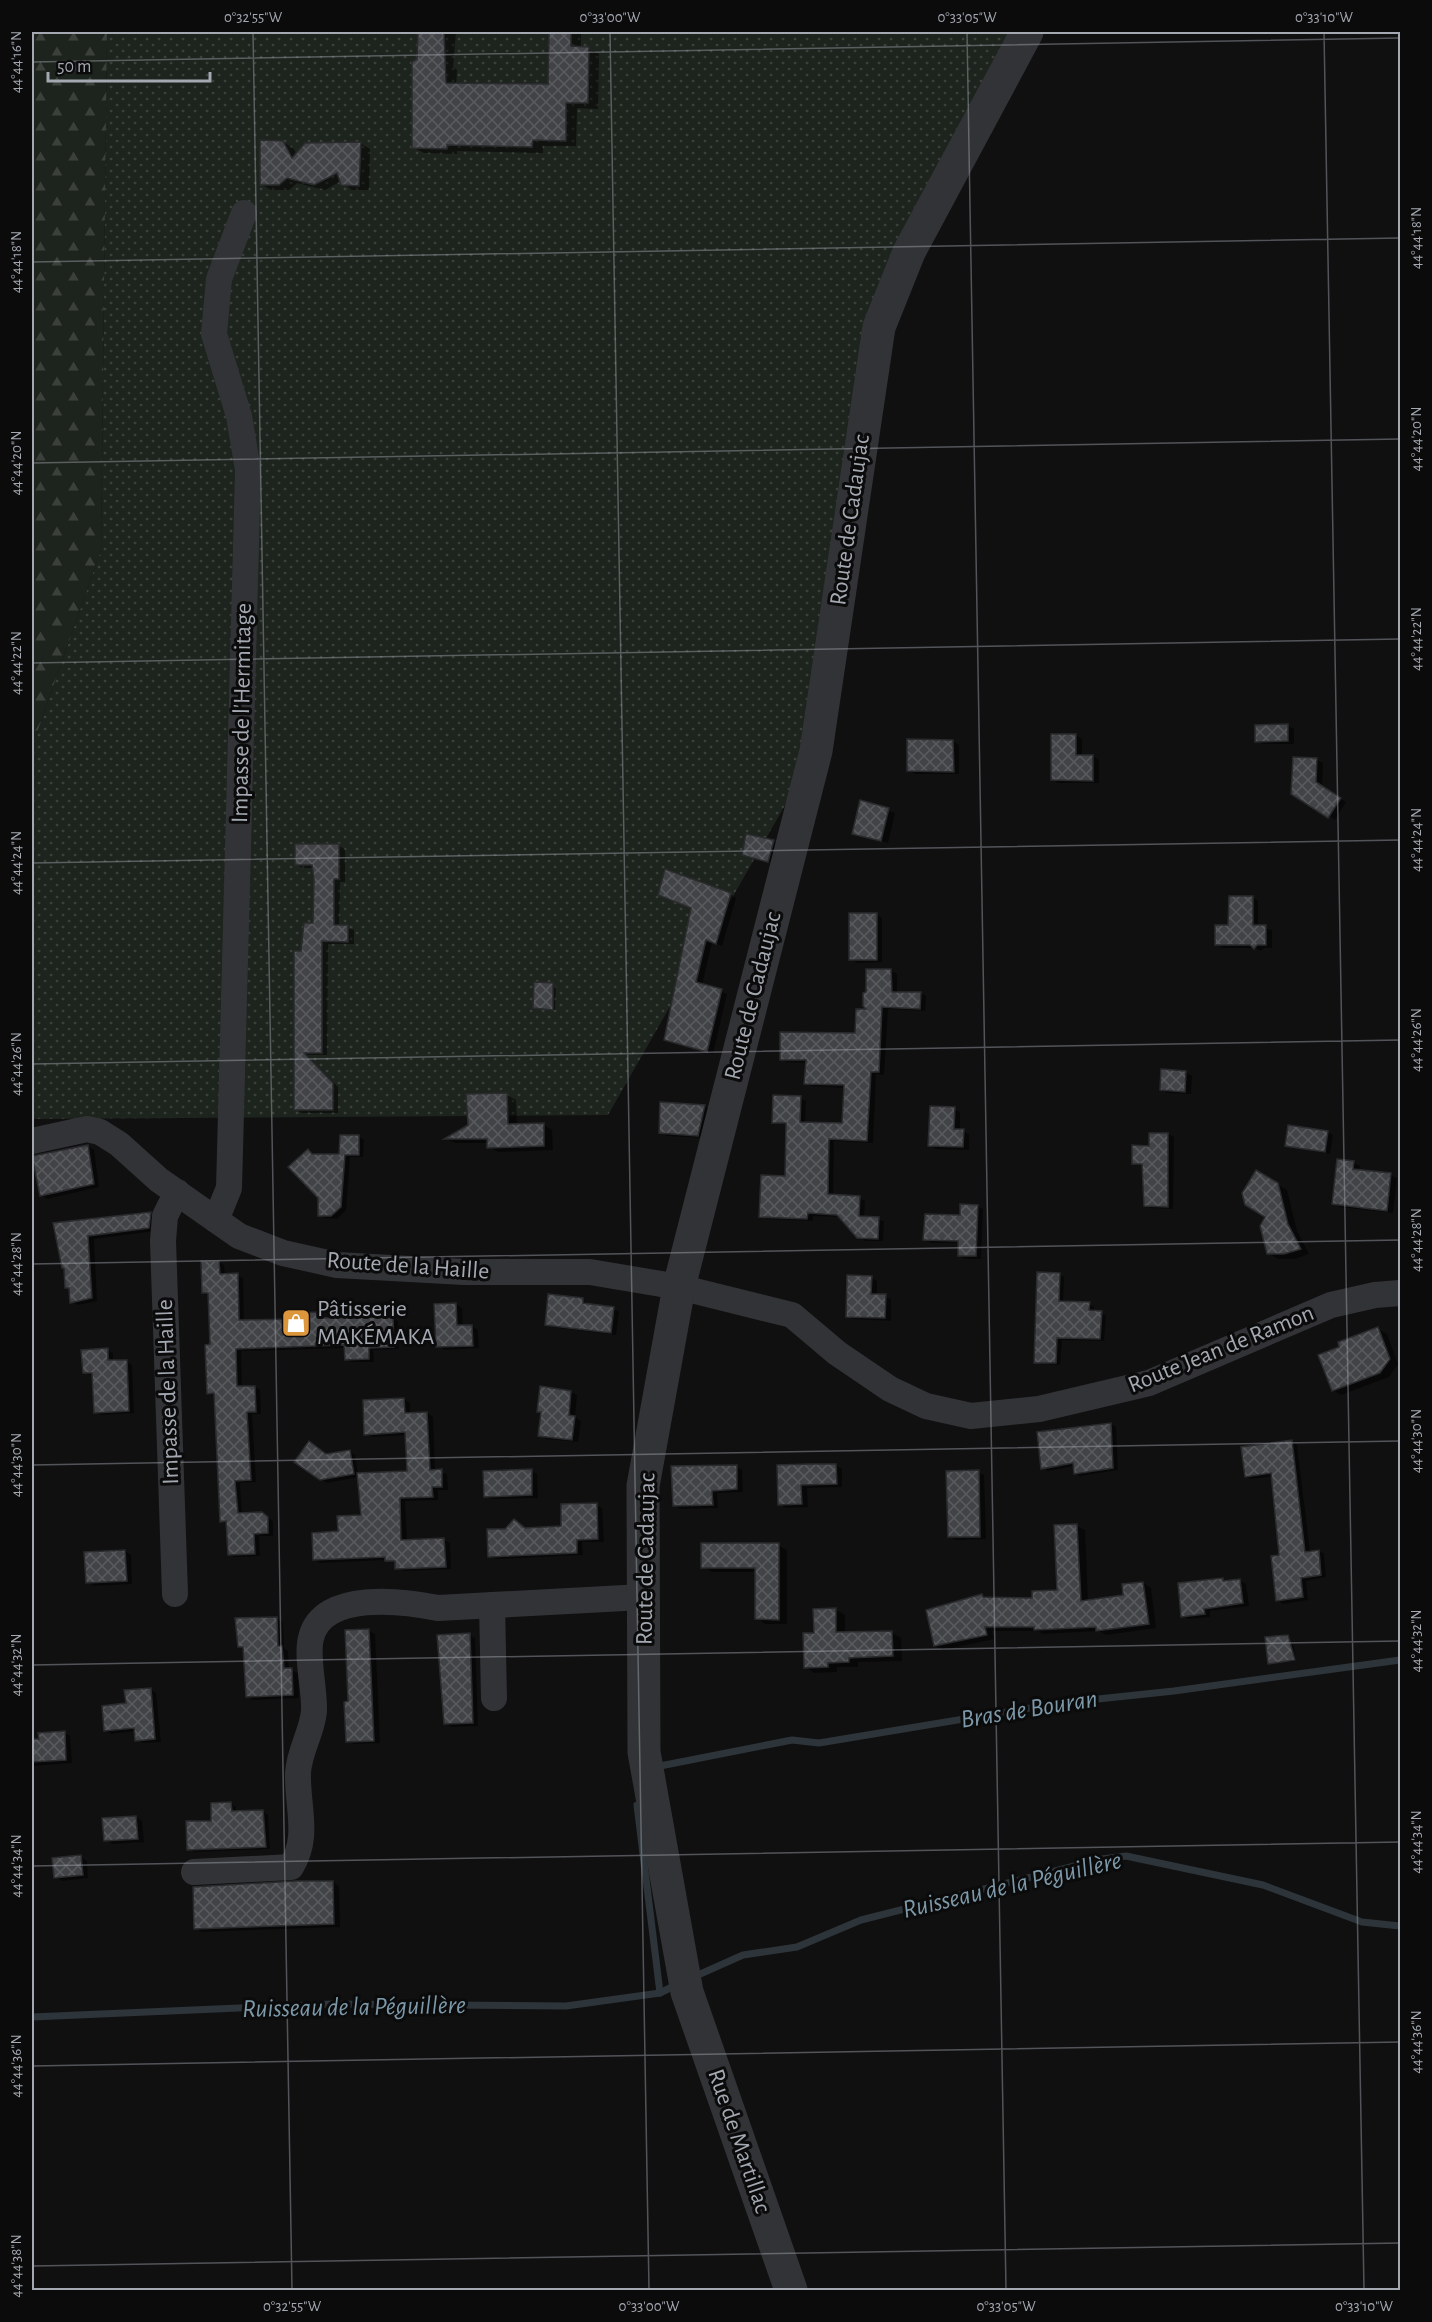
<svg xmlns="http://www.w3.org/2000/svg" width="1432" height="2322" viewBox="0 0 1432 2322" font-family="'Alegreya Sans',sans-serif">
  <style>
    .grass { fill: url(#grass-dots) }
    .forest { fill: url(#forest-firs) }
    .shadow { fill: #0007 }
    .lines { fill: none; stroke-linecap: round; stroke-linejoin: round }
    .stream { stroke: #2d353a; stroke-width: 7 }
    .building { fill: url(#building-cross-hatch); stroke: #2a2b2d; stroke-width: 1.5 }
    .minor { stroke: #323336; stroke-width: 26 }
    .tertiary { stroke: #323336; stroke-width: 33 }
    .ticks { fill: none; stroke: #a3a8b1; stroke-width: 1.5; stroke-opacity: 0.45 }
    .labels { text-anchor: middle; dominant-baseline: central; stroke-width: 6; stroke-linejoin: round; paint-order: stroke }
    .street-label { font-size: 24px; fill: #a3a8b1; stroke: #0b0b0c }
    .poi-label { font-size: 24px; fill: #a3a8b1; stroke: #0b0b0c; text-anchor: start }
    .water-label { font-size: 26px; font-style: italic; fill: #7d99a9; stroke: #0b0b0c }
    .neatline { fill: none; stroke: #a3a8b1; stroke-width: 2 }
    .ticks-label { font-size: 15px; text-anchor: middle; fill: #a3a8b1 }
  </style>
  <defs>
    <pattern id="grass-dots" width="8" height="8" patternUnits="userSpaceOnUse" patternTransform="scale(1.5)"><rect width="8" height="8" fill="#1d231d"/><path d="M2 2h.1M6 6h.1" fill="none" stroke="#3b403b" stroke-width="1.8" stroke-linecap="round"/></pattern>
    <pattern id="forest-firs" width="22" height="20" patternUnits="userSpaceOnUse" patternTransform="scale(1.5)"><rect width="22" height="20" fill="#1d231d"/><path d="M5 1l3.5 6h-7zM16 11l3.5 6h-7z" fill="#3b403b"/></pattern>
    <pattern id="building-cross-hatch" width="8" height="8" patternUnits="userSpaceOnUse" patternTransform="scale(1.5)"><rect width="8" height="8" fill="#424347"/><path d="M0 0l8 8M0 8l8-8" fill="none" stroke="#5a5b5f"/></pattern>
  </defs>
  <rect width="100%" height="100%" fill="#101011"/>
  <polygon class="grass" points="107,32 1027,32 909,252 816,751 608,1115 32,1119 32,747 101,550"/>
  <polygon class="forest" points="32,32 107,32 101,550 32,747"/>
  <g class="shadow">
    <polygon points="416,32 456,32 453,67 457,70 456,85 550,86 551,32 581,32 581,48 588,48 599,54 598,109 577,108 576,146 543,146 543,153 457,151 457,154 424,153 413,147 419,35"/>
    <polygon points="283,142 293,148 297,155 360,143 370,149 369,190 352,190 341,181 325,190 297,183 289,190 271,190 261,184"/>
    <polygon points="1288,726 1294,729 1294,744 1263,744 1257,741"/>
    <polygon points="1076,735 1082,739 1082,756 1093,756 1099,760 1099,783 1058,783 1052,779"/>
    <polygon points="908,740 953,741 959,745 959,774 915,774 909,770"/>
    <polygon points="1317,760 1323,763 1322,787 1346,802 1335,820 1293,793"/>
    <polygon points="861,802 895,813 888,843 853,833"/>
    <polygon points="773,842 776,843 771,862 743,855"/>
    <polygon points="339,846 345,849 345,882 340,882 339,926 354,930 354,944 328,944 327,1055 307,1055 338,1087 338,1113 302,1113 295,1109 302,953 315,924 314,868 302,868 296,864"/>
    <polygon points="730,894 736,898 722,946 712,942 702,985 727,994 713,1054 666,1040 693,908"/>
    <polygon points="1252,897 1258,901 1258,927 1272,930 1272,948 1264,948 1261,951 1255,948 1223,948 1216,944"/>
    <polygon points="876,914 882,918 882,962 857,963 851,959"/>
    <polygon points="891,971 897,974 897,993 921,993 926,996 925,1011 888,1009 884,1075 876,1074 873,1143 834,1141 833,1196 859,1198 865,1201 864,1218 878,1219 884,1222 883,1241 865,1241 841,1217 813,1216 813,1221 767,1219 761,1216 786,1178 788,1125 774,1122 800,1098 806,1101 805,1124 844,1125 845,1088 812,1086 806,1083 807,1063 787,1062 781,1059 856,1035"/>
    <polygon points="535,984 556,986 555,1010 535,1007"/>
    <polygon points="1186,1072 1192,1076 1191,1094 1167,1093 1161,1089"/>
    <polygon points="507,1095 516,1100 517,1125 543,1124 552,1130 553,1150 498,1152 489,1147 488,1143 455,1143 447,1139 470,1126"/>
    <polygon points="704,1106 710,1110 704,1138 667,1136 661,1132"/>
    <polygon points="954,1109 960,1112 960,1130 969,1134 969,1150 936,1149 930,1145"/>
    <polygon points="1327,1132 1333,1135 1330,1154 1286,1145"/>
    <polygon points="1168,1134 1174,1137 1173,1209 1151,1208 1145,1205 1144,1166 1134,1163"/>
    <polygon points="359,1137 364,1140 363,1157 350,1157 346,1210 337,1219 325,1218 319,1215 319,1197 308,1151 314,1156 341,1155"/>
    <polygon points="88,1146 94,1150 99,1187 47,1199 41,1195 32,1157"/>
    <polygon points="1354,1163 1360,1166 1359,1171 1390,1175 1397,1178 1393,1213 1339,1207 1333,1203"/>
    <polygon points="1256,1172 1287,1190 1297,1231 1309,1254 1295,1259 1278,1259 1268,1253 1267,1216"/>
    <polygon points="977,1206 983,1209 981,1259 965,1259 959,1256 959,1243 931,1243 925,1239"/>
    <polygon points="150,1214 156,1217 155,1231 94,1239 97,1301 78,1305 72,1302 71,1290 66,1287 66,1269 63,1268 54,1224"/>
    <polygon points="219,1262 224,1265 225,1275 237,1275 243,1278 244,1321 299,1321 318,1314 324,1320 393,1318 398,1321 399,1349 373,1350 374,1362 351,1362 346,1359 346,1348 241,1351 242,1388 255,1387 260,1390 261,1414 252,1414 256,1482 240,1483 242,1515 268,1517 273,1522 273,1536 259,1536 260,1556 234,1557 229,1554 228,1524 222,1521 215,1396 208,1393 211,1346 210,1296 203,1293"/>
    <polygon points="1060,1275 1064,1277 1063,1303 1089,1304 1094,1307 1094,1312 1106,1315 1104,1341 1062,1340 1060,1365 1040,1364 1035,1362"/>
    <polygon points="871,1277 877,1281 877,1295 891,1299 891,1321 853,1319 847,1316"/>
    <polygon points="583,1299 588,1305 619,1311 616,1335 551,1327 546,1324"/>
    <polygon points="456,1304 462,1308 463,1327 472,1326 478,1330 479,1348 444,1350 438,1346"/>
    <polygon points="1378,1329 1387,1334 1398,1364 1389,1377 1341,1395 1333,1390 1341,1348"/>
    <polygon points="107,1350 113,1353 113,1361 126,1361 132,1365 134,1413 101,1415 96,1412 93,1376 85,1373"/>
    <polygon points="571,1392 577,1395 575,1417 581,1421 578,1442 546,1439 540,1435 542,1413 538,1411"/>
    <polygon points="404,1399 410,1403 410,1414 427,1413 433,1417 435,1471 447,1474 448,1490 438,1490 438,1500 405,1501 407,1542 444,1540 450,1543 451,1569 403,1571 397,1568 397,1563 387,1560 320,1563 314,1559 340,1533 363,1516 359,1477 327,1483 321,1479 327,1455 349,1451 355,1455 358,1474 408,1472 407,1435 372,1437 366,1434"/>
    <polygon points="1111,1424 1116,1427 1118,1470 1080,1476 1075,1473 1074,1466 1048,1471 1042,1468"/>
    <polygon points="1292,1442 1297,1445 1310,1552 1319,1551 1324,1554 1326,1577 1306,1581 1308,1600 1283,1604 1277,1600 1281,1556 1273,1476 1252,1479 1246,1476"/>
    <polygon points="836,1465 842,1469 842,1487 807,1488 808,1507 786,1508 780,1504 779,1466"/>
    <polygon points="736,1466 742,1470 743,1492 717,1493 718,1508 680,1509 675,1505"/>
    <polygon points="531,1471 537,1474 538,1498 491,1499 485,1496"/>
    <polygon points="978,1472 984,1475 986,1539 955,1540 949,1536"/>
    <polygon points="596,1505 602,1508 604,1542 582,1542 583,1555 496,1559 490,1556 515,1521 526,1529 563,1528"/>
    <polygon points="1077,1526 1085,1530 1088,1601 1125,1596 1143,1583 1151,1588 1156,1628 1106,1635 1099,1631 1043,1634 1038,1631 992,1631 994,1639 943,1650 935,1646 982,1596 987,1599 1034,1600 1059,1592 1056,1527"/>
    <polygon points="778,1545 787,1550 787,1624 765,1624 756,1618 756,1572 712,1572 703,1567"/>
    <polygon points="125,1551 131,1555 132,1584 94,1586 88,1582"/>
    <polygon points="32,1560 33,1561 34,1586 32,1586"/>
    <polygon points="1222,1579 1227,1582 1240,1581 1246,1584 1249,1606 1210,1611 1210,1617 1189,1619 1183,1616"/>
    <polygon points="836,1610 845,1615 845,1634 891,1632 901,1638 902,1661 858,1662 858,1667 837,1667 837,1672 814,1673 805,1667 816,1634"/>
    <polygon points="276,1618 283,1622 284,1648 288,1651 289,1670 298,1673 299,1698 253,1700 247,1696 244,1649 239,1646"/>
    <polygon points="369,1631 375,1634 380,1743 354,1744 348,1741 350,1703"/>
    <polygon points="469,1635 475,1638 478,1726 451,1727 445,1723 439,1636"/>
    <polygon points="1287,1636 1294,1647 1296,1661 1270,1663"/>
    <polygon points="150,1689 156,1693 161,1742 143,1743 137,1740 136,1731 111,1734 105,1730 127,1705"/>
    <polygon points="64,1732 70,1736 72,1763 32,1766 32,1740"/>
    <polygon points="231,1804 236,1807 236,1812 263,1812 268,1815 270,1849 194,1852 189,1849"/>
    <polygon points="136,1817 142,1821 144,1842 112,1844 106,1840"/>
    <polygon points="81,1857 87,1861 88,1878 62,1881 56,1877"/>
    <polygon points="333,1882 339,1886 340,1927 202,1932 196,1928"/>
  </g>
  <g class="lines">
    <g class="stream">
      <polyline points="660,1766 792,1740 819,1743 1060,1703 1174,1691 1400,1660"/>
      <polyline points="637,1805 660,1993"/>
      <polyline points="698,1975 743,1955 797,1947 861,1920 1102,1859 1126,1856 1263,1885 1362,1922 1400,1926"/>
      <polyline points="32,2017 333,2004 566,2006 660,1993 674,1986"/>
    </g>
  </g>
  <g class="building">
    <polygon points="418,32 444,32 446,83 548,84 549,32 571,32 571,46 589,47 588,103 566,103 566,141 533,140 532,147 447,145 447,149 412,148 412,62 417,59"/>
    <polygon points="260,140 283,141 292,158 305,143 361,142 359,186 341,185 337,173 314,185 287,178 279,185 260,185"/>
    <polygon points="1288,724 1288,741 1255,742 1255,725"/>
    <polygon points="1051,734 1076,734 1076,755 1093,755 1093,781 1051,780"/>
    <polygon points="907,739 953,740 954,772 907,771"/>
    <polygon points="1293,757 1317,758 1316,782 1341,798 1328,818 1291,794"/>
    <polygon points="860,800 889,808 881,841 852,834"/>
    <polygon points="746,834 774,840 768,862 742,855"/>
    <polygon points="295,844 339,844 339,879 334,879 334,925 348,925 348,942 322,941 322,1053 304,1053 333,1083 333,1110 294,1110 294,951 301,951 304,923 313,923 314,879 312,865 295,865"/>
    <polygon points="665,869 731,893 716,944 706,940 696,982 722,989 707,1052 664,1040 691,908 658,895"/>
    <polygon points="1229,896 1253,896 1253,925 1266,925 1266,945 1257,945 1254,949 1250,945 1215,945 1215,925 1228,925"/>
    <rect x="849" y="913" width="28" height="47"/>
    <polygon points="866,969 891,969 892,992 921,992 920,1009 882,1007 879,1072 871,1072 867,1141 829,1139 828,1194 860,1196 859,1216 879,1217 878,1239 857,1238 837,1215 808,1213 807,1219 759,1217 761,1175 785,1176 786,1123 772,1123 773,1095 801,1096 800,1122 842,1123 844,1085 804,1084 806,1060 780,1060 780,1032 855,1033 856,1009 866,1009 863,1006 863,993 866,992"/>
    <polygon points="534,982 553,983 553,1010 533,1008"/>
    <polygon points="1161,1069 1186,1071 1185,1092 1160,1090"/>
    <polygon points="507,1093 508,1124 544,1123 544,1146 487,1148 487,1139 444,1139 468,1125 466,1094"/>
    <polygon points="660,1102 705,1105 698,1136 659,1133"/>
    <polygon points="930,1106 955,1107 954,1129 964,1129 963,1147 928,1146"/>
    <polygon points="1288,1125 1328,1131 1325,1152 1285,1146"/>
    <polygon points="1149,1133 1168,1133 1168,1207 1144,1206 1142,1164 1132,1164 1132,1145 1149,1146"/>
    <polygon points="340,1135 359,1135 359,1155 345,1155 341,1207 331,1216 318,1216 318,1198 288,1167 308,1149 312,1154 339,1154"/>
    <polygon points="88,1145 94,1184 40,1196 32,1156"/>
    <polygon points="1337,1159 1354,1161 1353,1169 1391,1173 1387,1211 1332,1204"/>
    <polygon points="1256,1170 1278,1183 1288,1224 1301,1249 1284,1254 1267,1254 1260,1226 1265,1217 1245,1205 1242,1193"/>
    <polygon points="960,1204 978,1205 976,1256 958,1256 958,1241 923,1240 925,1214 960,1215"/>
    <polygon points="151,1212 149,1228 88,1236 92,1298 70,1303 69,1288 65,1288 64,1268 62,1268 53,1223"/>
    <polygon points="201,1261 219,1261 220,1274 238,1273 239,1320 298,1319 298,1313 319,1312 319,1318 393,1317 394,1347 369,1348 369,1359 345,1360 344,1345 236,1349 237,1386 255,1386 256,1412 247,1412 251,1480 235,1481 238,1513 262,1512 268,1517 268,1533 254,1534 255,1554 228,1555 226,1521 220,1522 214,1393 207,1394 205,1345 210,1344 208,1293 202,1293"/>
    <polygon points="1037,1272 1060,1273 1059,1301 1090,1302 1089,1310 1102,1311 1100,1339 1057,1338 1056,1363 1034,1363"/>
    <polygon points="847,1275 872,1276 871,1294 886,1294 885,1318 846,1317"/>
    <polygon points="548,1294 583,1298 583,1303 614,1307 611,1333 545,1325"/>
    <polygon points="456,1303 457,1325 472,1325 473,1346 436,1347 434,1304"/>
    <polygon points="1378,1327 1390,1359 1380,1373 1332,1391 1318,1355 1339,1347 1338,1342"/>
    <polygon points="108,1348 108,1360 127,1360 129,1411 94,1413 92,1373 83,1373 81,1350"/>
    <polygon points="540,1386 571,1391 569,1415 575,1416 572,1440 538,1436 541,1412 537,1412"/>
    <polygon points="404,1398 405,1413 427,1412 430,1470 442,1469 442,1487 432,1487 433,1497 400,1498 401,1540 444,1538 446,1567 395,1569 395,1561 385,1561 385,1557 313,1560 312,1533 338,1531 337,1516 361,1515 357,1473 407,1471 405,1432 364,1435 363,1400"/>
    <polygon points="1111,1423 1113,1468 1074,1474 1073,1463 1041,1469 1037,1432"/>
    <polygon points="1292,1440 1305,1552 1319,1550 1321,1575 1301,1578 1303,1597 1276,1601 1271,1556 1279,1555 1271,1473 1245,1477 1241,1447"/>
    <polygon points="309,1441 326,1454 350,1450 354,1474 320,1480 294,1462"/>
    <polygon points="809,1464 836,1464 837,1484 801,1485 802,1504 778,1505 777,1465"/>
    <polygon points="737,1465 737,1489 712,1491 713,1505 673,1506 671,1466"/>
    <polygon points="532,1469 532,1495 484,1497 483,1471"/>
    <polygon points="979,1470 980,1537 948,1537 946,1471"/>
    <polygon points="597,1503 598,1539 577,1540 577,1553 488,1557 487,1529 505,1529 514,1519 525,1528 561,1526 561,1504"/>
    <polygon points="1077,1524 1081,1601 1123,1595 1122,1584 1143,1582 1149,1624 1096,1631 1096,1627 1034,1630 1034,1627 985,1627 987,1635 934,1646 926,1610 982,1594 983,1597 1032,1598 1032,1591 1057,1590 1054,1525"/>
    <polygon points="701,1543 779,1543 779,1620 755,1619 755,1568 701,1568"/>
    <polygon points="125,1550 127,1581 86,1583 84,1552"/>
    <polygon points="1223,1578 1223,1581 1240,1579 1243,1603 1204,1609 1205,1614 1181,1617 1178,1583"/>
    <polygon points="836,1608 836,1632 892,1631 893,1656 849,1658 849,1662 828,1663 828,1667 804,1668 803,1633 814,1633 813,1609"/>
    <polygon points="277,1617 278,1646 282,1646 284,1668 292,1668 293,1695 246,1697 243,1647 238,1647 235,1618"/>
    <polygon points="369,1629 374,1741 346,1742 344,1702 348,1701 345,1630"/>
    <polygon points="470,1633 473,1723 444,1724 437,1635"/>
    <polygon points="1288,1635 1295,1660 1268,1664 1265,1637"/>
    <polygon points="151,1688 155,1739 135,1741 134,1728 104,1731 102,1706 126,1703 124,1690"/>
    <polygon points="65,1731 66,1760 32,1762 32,1739 39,1739 38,1733"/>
    <polygon points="231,1802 232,1811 263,1810 266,1847 187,1850 186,1821 211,1821 211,1803"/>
    <polygon points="136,1816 138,1839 104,1841 102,1818"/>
    <polygon points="81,1855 83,1875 54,1878 52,1858"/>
    <polygon points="296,1881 333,1881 334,1924 194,1929 193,1887"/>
  </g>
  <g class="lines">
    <g class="minor">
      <polyline points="32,1141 87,1129 100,1132 119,1144 159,1180 239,1236 283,1253 337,1265 464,1272 590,1272 679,1287 792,1315 837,1353 890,1389 926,1406 971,1416 1039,1409 1149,1383 1331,1305 1375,1295 1400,1293"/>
      <polyline points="216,1220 229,1188 248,470 239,416 214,334 219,279 244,213"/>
      <polyline points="175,1594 163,1241 165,1216 177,1192"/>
      <polyline points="492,1605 494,1698"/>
      <path d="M194,1872l97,-5c19,-30 6,-60 7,-94 1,-22 14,-40 16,-62 1,-21 -8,-55 -3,-73 11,-48 93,-37 127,-30l205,-11"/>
    </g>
    <polyline class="tertiary" points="791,2290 687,1992 644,1752 643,1486 679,1287 816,751 879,327 909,252 1027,32"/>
  </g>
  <path class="ticks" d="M253,32l39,2258M610,32l39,2258M967,32l39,2258M1324,32l40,2258M32,62l1368,-24M32,262l1368,-24M32,463l1368,-24M32,663l1368,-24M32,863l1368,-23M32,1064l1368,-24M32,1264l1368,-24M32,1465l1368,-24M32,1665l1368,-24M32,1866l1368,-24M32,2066l1368,-24M32,2266l1368,-23"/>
  <defs>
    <g id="shop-square" transform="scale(1.5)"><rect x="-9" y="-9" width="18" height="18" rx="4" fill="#dd963c" stroke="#0b0b0c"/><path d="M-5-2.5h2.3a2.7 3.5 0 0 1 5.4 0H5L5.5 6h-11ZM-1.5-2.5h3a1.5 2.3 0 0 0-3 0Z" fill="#fff"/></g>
  </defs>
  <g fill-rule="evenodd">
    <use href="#shop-square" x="296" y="1323"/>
  </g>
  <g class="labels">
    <g class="street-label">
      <text transform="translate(850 520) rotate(-82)">Route de Cadaujac</text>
      <text transform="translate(242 713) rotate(-89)">Impasse de l'Hermitage</text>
      <text transform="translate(753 996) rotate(-76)">Route de Cadaujac</text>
      <text transform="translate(408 1266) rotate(4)">Route de la Haille</text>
      <text transform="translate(1221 1349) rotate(-22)">Route Jean de Ramon</text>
      <text transform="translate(168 1392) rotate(-92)">Impasse de la Haille</text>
      <text transform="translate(646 1559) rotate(-89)">Route de Cadaujac</text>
      <text transform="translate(739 2141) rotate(71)">Rue de Martillac</text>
    </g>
    <g class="poi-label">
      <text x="317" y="1309">Pâtisserie<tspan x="317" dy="28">MAKÉMAKA</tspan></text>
    </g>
    <g class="water-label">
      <text transform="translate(1029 1709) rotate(-9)">Bras de Bouran</text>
      <text transform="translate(1012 1885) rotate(-13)">Ruisseau de la Péguillère</text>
      <text transform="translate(354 2007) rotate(-1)">Ruisseau de la Péguillère</text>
    </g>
  </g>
  <rect width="1432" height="2322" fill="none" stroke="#0b0b0c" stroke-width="66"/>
  <path d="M48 72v9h162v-9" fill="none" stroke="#a3a8b1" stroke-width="3"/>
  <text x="57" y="72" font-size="18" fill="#a3a8b1" stroke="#0b0b0c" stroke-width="4.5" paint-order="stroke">50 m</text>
  <rect x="33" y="33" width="1366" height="2256" class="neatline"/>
  <g class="ticks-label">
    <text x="253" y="22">0°32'55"W</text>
    <text x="610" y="22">0°33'00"W</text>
    <text x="967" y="22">0°33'05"W</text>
    <text x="1324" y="22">0°33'10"W</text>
    <text transform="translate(16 62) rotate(-90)" y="5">44°44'16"N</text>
    <text transform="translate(1416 238) rotate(-90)" y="5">44°44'18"N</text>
    <text transform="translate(16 262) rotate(-90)" y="5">44°44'18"N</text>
    <text transform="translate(1416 439) rotate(-90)" y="5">44°44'20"N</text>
    <text transform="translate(16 463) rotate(-90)" y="5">44°44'20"N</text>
    <text transform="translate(1416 639) rotate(-90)" y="5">44°44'22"N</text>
    <text transform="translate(16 663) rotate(-90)" y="5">44°44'22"N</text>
    <text transform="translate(1416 840) rotate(-90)" y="5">44°44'24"N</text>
    <text transform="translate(16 863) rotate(-90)" y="5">44°44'24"N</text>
    <text transform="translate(1416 1040) rotate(-90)" y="5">44°44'26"N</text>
    <text transform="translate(16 1064) rotate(-90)" y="5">44°44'26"N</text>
    <text transform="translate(1416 1240) rotate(-90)" y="5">44°44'28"N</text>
    <text transform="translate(16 1264) rotate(-90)" y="5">44°44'28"N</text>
    <text transform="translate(1416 1441) rotate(-90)" y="5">44°44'30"N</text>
    <text transform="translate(16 1465) rotate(-90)" y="5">44°44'30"N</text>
    <text transform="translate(1416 1641) rotate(-90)" y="5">44°44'32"N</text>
    <text transform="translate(16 1665) rotate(-90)" y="5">44°44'32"N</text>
    <text transform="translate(1416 1842) rotate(-90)" y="5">44°44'34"N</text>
    <text transform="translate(16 1866) rotate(-90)" y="5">44°44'34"N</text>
    <text transform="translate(1416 2042) rotate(-90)" y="5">44°44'36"N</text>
    <text transform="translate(16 2066) rotate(-90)" y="5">44°44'36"N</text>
    <text transform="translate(16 2266) rotate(-90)" y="5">44°44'38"N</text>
    <text x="292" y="2311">0°32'55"W</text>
    <text x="649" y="2311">0°33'00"W</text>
    <text x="1006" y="2311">0°33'05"W</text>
    <text x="1364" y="2311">0°33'10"W</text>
  </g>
</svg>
